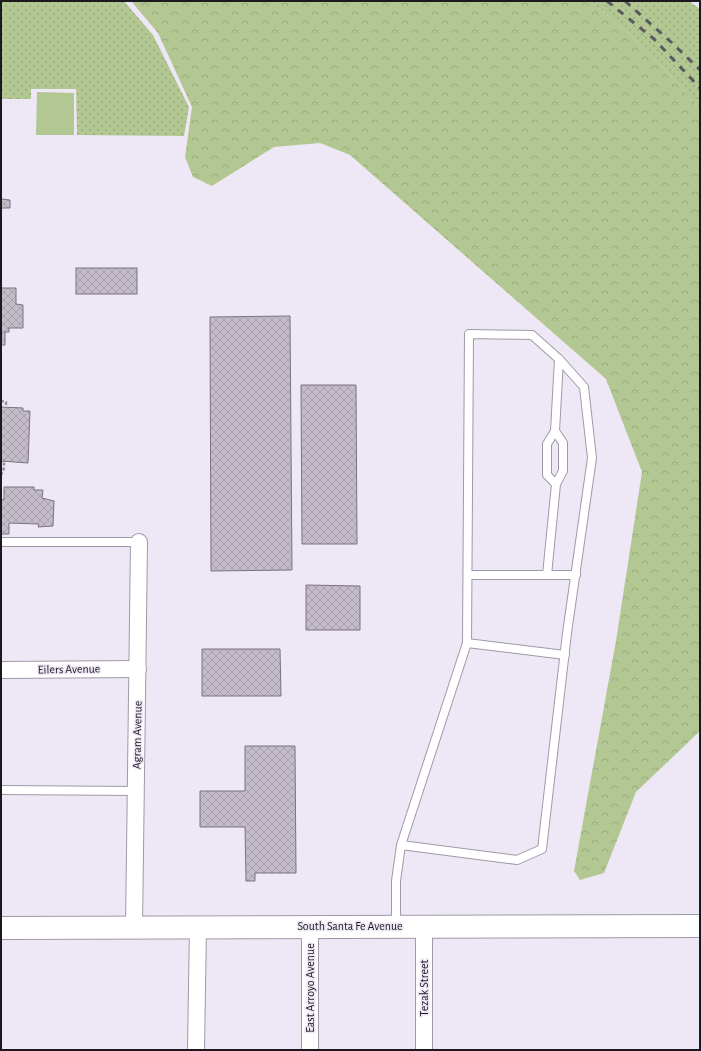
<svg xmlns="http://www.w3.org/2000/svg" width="701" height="1051" viewBox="0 0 701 1051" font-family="'Alegreya Sans',sans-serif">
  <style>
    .grass { fill: url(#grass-dots) }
    .forest { fill: url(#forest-crowns) }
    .pitch { fill: #b3c792 }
    .building { fill: url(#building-cross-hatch); stroke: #7b727f }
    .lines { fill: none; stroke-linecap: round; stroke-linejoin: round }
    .lane-casing { stroke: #9f99a7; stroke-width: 10 }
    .street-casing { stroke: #9f99a7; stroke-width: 18 }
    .secondary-casing { stroke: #9f99a7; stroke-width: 24 }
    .path { stroke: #96919c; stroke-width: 2.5; stroke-dasharray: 3 2; stroke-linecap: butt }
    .lane { stroke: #fff; stroke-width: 8 }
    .street { stroke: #fff; stroke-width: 16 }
    .secondary { stroke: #fff; stroke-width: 22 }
    .rail { stroke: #5b5860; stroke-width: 3; stroke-dasharray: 7 7; stroke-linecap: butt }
    .labels { text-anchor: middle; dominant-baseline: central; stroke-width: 3; stroke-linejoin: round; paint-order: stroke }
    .street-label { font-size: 12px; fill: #1b191e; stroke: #eee7f6 }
  </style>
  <defs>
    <pattern id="grass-dots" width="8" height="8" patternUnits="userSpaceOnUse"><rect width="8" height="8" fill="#b3c792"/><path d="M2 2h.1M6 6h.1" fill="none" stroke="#99aa7d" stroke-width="1.8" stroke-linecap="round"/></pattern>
    <pattern id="forest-crowns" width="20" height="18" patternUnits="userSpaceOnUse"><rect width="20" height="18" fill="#b3c792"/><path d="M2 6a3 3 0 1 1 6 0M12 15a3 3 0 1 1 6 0" fill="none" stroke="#99aa7d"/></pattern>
    <pattern id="building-cross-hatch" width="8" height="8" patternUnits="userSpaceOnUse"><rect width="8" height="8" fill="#c4bbc8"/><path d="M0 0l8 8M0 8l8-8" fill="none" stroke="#a8a0ab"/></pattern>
  </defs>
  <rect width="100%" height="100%" fill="#eee7f6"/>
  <g class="grass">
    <polygon points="1,1 124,1 153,35 189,107 184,136 77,135 76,89 31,89 31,99 1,99"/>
    <path d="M590,1h99l11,8v100c-33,-39 -69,-76 -110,-108z"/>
  </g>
  <path class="forest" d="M131,1h459c41,32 77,69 110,108v622l-64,61 -32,81 -24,7 -6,-9 42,-230 26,-169 -36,-93 -256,-224 -30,-12 -46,4 -62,39 -19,-9 -8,-20 7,-50 -34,-74z"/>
  <polygon class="pitch" points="37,92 74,93 74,135 36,135"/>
  <g class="building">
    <polygon points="1,199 10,200 10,208 1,208"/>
    <rect x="76" y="268" width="61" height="26"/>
    <polygon points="1,288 16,288 16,304 23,305 23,328 9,328 9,332 5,332 5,345 1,345"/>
    <polygon points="290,316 292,570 211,571 210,317"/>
    <polygon points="301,385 356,385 357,544 302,544"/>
    <polygon points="1,407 23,408 23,411 30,411 28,463 1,461"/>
    <polygon points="4,487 34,487 34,490 43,490 42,498 54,501 53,526 38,527 39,524 9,523 9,534 1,534 1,500 4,499"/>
    <polygon points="306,585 360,586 360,630 306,630"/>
    <polygon points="202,649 280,649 281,696 202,696"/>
    <polygon points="245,746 295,746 296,873 255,873 255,881 246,881 245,827 200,827 200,791 245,791"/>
  </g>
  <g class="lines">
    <g class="lane-casing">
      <g id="lane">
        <polyline points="555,431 559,359"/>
        <polyline points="1,542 139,542"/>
        <polyline points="469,575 576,575"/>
        <polyline points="547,575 556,484 563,471 563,443 555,431 547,444 547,475 556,484"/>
        <polyline points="467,643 565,655"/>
        <polyline points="1,790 136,791"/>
        <polyline points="396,926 396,881 401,845 467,643 469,334 532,335 559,359 584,387 592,458 567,633 542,849 517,860 401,845"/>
      </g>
    </g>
    <g class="street-casing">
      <g id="street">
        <polyline points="1,670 138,669"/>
        <polyline points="310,926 310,1050"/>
        <polyline points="134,928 139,542"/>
        <polyline points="196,1050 198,926"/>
        <polyline points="424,1050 424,927"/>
      </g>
    </g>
    <g class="secondary-casing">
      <polyline id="secondary" points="1,928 700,926"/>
    </g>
    <g class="path">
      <polyline points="1,401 6,402 6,407"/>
      <polyline points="1,475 4,468 4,461"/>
    </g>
    <use href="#lane" class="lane"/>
    <use href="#street" class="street"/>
    <use href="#secondary" class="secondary"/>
    <g class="rail">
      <polyline points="607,1 654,39 700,88"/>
      <polyline points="625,1 671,42 700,70"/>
    </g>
  </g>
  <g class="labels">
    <g class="street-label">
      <text transform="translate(69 669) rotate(-1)">Eilers Avenue</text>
      <text transform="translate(137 735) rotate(-89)">Agram Avenue</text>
      <text x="350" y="926">South Santa Fe Avenue</text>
      <text transform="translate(310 988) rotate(-90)">East Arroyo Avenue</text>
      <text transform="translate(424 988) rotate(-90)">Tezak Street</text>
    </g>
  </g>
  <rect width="701" height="1051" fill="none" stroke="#1b191e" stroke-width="4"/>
</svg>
